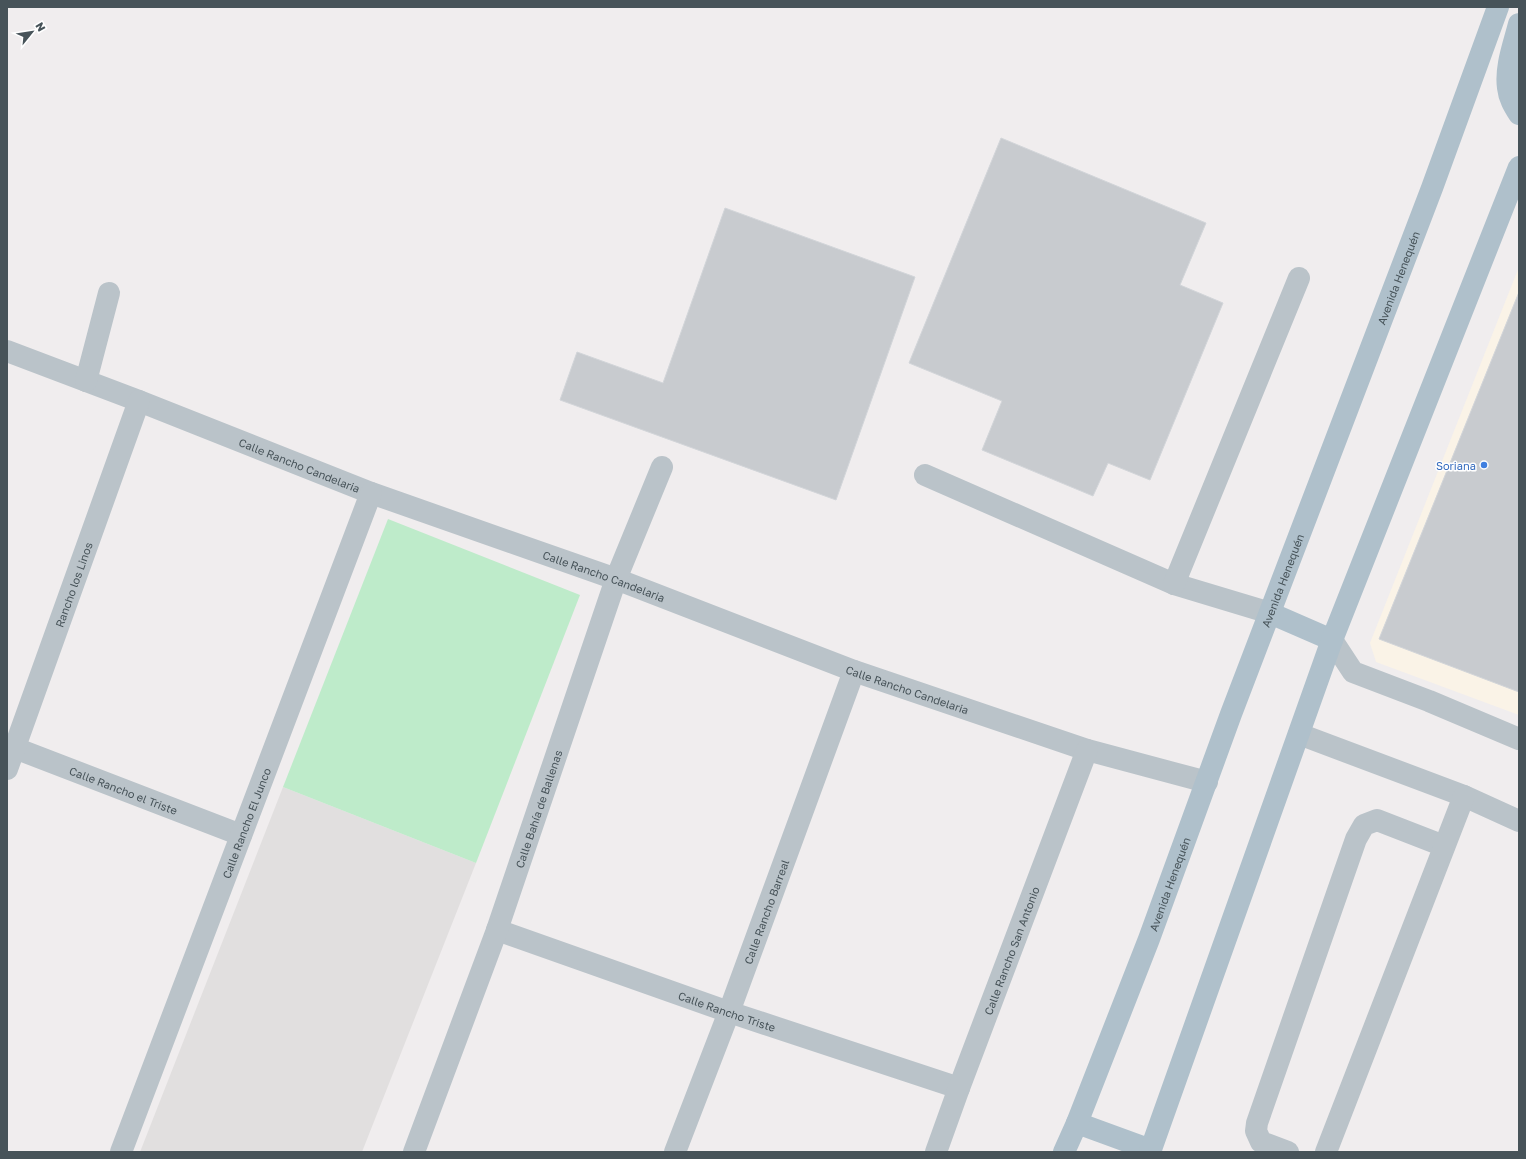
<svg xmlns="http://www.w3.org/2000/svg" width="1526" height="1159" viewBox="0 0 1526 1159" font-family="'Golos Text',sans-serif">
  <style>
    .commercial { fill: #faf3e7 }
    .education { fill: #e1dfdf }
    .green { fill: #beebca }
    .building { fill: #c8cbcf; stroke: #d2d5d9 }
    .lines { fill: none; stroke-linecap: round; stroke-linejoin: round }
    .minor { stroke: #bac3c9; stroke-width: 22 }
    .major { stroke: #afc0cb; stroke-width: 22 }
    .shop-dot { fill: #3f7fe0; stroke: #fff; stroke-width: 1.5 }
    .labels { text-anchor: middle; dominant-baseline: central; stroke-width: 3; stroke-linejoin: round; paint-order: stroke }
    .street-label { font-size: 11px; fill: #475359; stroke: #fff }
    .shop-label { font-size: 11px; fill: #366cbe; stroke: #fff; text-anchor: end }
  </style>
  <rect width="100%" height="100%" fill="#f0edee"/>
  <polygon class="commercial" points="1519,267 1519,715 1376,662 1370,643"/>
  <polygon class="education" points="283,787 476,863 362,1152 140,1152"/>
  <polygon class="green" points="388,519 580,595 476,863 283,787"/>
  <g class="building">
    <polygon points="1001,138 1206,223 1180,285 1223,303 1150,480 1108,463 1093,496 982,450 1002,401 909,363"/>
    <polygon points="725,208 915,277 836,500 560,400 577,352 663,383"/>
    <polygon points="1519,292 1519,692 1379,639"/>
  </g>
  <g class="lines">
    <g class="minor">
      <path id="s1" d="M7,351l132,50 232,92 245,86 238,92 233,79 120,32"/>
      <polyline points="86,381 109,293"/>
      <polyline points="925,475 1174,584 1270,613"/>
      <polyline points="1174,584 1299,278"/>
      <polyline points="1332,640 1353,672 1429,701 1519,739"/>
      <polyline points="1299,734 1464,796 1519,821"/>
      <path id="s2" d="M7,745l234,90"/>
      <path id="s3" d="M7,769l132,-368"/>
      <path id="s4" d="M497,930l232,82 230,76"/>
      <path id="s5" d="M121,1152l250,-659"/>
      <path id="s6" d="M414,1152l83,-222 119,-351 46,-112"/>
      <path id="s7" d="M675,1152l54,-140 125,-341"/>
      <path id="s8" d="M936,1152l23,-64 128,-338"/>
      <polyline points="1288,1152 1261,1142 1256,1131 1257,1123 1356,839 1364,825 1377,820 1444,846"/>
      <polyline points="1326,1152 1464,796"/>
    </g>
    <g class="major">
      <path d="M1519,24c-5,20 -14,43 -11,64 1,10 6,18 11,26"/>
      <polyline points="1270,613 1332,640"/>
      <polyline points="1077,1123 1151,1150"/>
      <path id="s9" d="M1064,1152l13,-29 72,-184 82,-225 201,-526 66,-181"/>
      <polyline points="1150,1152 1332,640 1519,167"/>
    </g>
  </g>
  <circle class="shop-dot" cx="1484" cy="465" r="4"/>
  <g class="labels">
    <g class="street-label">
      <text stroke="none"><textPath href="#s9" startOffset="936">Avenida Henequén</textPath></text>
      <text stroke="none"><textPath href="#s1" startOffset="314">Calle Rancho Candelaria</textPath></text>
      <text stroke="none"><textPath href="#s1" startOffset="638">Calle Rancho Candelaria</textPath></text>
      <text stroke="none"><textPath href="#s9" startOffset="612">Avenida Henequén</textPath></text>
      <text stroke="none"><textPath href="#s3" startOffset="196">Rancho los Linos</textPath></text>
      <text stroke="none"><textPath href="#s1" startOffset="962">Calle Rancho Candelaria</textPath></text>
      <text stroke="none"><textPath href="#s2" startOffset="125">Calle Rancho el Triste</textPath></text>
      <text stroke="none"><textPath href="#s6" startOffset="365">Calle Bahía de Ballenas</textPath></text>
      <text stroke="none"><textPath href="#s5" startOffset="352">Calle Rancho El Junco</textPath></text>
      <text stroke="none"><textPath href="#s9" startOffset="288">Avenida Henequén</textPath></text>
      <text stroke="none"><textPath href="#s7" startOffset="257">Calle Rancho Barreal</textPath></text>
      <text stroke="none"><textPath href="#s8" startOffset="215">Calle Rancho San Antonio</textPath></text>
      <text stroke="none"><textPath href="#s4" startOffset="244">Calle Rancho Triste</textPath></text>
    </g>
    <g class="shop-label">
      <text x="1476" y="465">Soriana</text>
    </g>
  </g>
  <rect width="1526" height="1159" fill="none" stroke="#475359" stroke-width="16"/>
  <g transform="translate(32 32) rotate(60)" stroke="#ffffff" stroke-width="3" paint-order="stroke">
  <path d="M0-3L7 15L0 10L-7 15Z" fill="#475359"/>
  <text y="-6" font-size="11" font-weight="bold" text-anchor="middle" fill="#475359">N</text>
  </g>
</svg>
